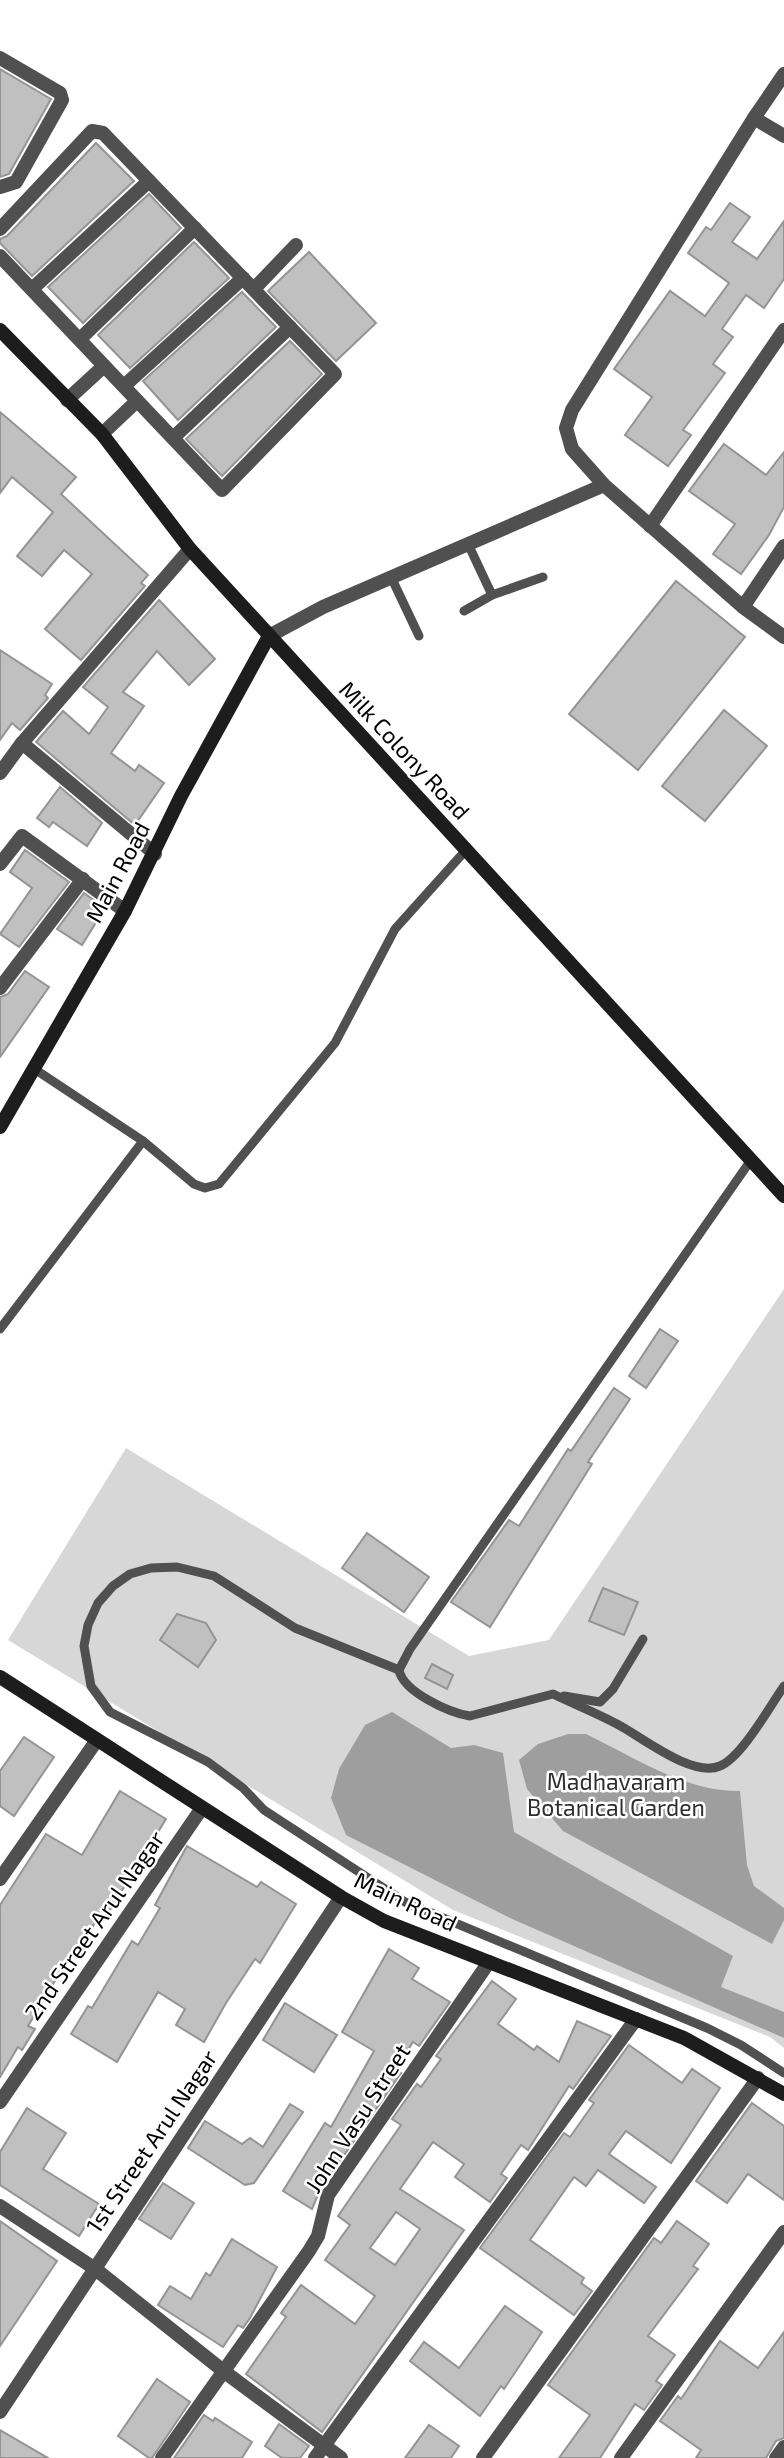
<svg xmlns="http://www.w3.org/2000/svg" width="784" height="2458" viewBox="0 0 784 2458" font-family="'Exo 2',sans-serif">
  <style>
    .green { fill: #d7d7d7 }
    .water { fill: #9e9e9e }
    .building { fill: #c0c0c0; stroke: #949494; stroke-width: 2; fill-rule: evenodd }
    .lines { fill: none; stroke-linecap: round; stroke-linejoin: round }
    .lane { stroke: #505050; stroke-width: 9 }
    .street { stroke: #505050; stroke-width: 14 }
    .secondary { stroke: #1d1d1d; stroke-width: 14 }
    .labels { text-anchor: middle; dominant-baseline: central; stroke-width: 5; stroke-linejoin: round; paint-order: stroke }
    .street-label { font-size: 23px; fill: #000; stroke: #fff }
    .park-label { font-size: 23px; fill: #2e2e2e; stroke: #fff }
  </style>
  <rect width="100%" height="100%" fill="#fff"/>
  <polygon class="green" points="784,1289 784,2048 770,2037 453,1910 8,1640 126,1448 469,1656 549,1640"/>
  <g class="water">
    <polygon points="392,1712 451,1748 474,1745 503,1753 514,1832 733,1956 721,1987 784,2012 784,2038 510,1918 346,1835 331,1798 339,1769 365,1725"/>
    <path d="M568,1734h18c48,23 99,58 154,57l7,74 7,21 30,22v12l-12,24 -209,-113 -36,-42 -8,-29 19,-16z"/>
  </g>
  <g class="building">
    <polygon points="0,69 51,99 9,174 0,177"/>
    <polygon points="96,143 134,181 32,276 0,243 0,239 7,236"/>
    <polygon points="149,194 181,228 83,323 48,287"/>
    <polygon points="730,203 750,217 732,242 757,259 784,221 784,279 764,308 746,295 722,329 733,337 713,364 725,373 683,430 691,435 668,466 625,435 652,397 614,369 670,291 705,316 729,283 688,253 706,227 711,230"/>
    <polygon points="194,242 229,278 130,368 98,335"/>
    <polygon points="309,252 376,323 336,361 268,291"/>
    <polygon points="242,292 276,327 178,420 143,381"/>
    <polygon points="290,341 322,374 222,476 186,439"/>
    <polygon points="0,412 76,477 61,494 148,575 141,583 145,586 81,660 45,629 92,574 64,550 42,576 17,556 53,512 12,477 0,493"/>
    <polygon points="724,444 766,475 784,452 784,507 769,535 741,574 713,554 735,524 689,491"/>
    <polygon points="676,581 745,637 638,770 569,714"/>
    <polygon points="159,600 215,659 189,685 157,651 123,692 144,706 111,753 135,771 139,765 164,783 135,825 36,742 63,711 89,734 108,707 83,687"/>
    <polygon points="0,650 52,684 45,695 48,698 20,730 12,723 0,740"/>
    <polygon points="724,710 767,746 705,821 662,786"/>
    <polygon points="60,787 102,823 87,846 53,822 49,827 37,818"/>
    <polygon points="25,850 69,882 19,947 0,934 32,888 10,872"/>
    <polygon points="84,893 105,908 82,945 57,929"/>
    <polygon points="25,971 49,987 0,1057 0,997 8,994"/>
    <polygon points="660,1329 678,1341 646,1388 629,1376"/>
    <polygon points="614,1388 630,1399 588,1462 592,1464 490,1627 451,1602 509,1520 519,1526 568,1449 571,1451"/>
    <polygon points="367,1533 429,1577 404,1612 342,1568"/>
    <polygon points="603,1588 638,1602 624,1635 589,1621"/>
    <polygon points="177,1614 206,1623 216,1640 198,1667 160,1640"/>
    <polygon points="432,1664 453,1675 447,1689 425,1678"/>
    <polygon points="24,1737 54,1757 14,1816 0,1806 0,1771"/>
    <polygon points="120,1791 166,1819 105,1918 100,1915 77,1951 74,1949 28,2026 35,2029 22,2050 18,2047 0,2077 0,1905 46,1834 82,1855"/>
    <polygon points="187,1846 257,1887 261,1882 296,1904 260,1963 255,1959 226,2003 204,2042 176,2025 185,2009 158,1992 117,2062 71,2034 88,2006 92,2008 132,1941 138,1945 160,1908 155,1905"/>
    <polygon points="389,1949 419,1968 412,1979 450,2002 419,2046 413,2042 396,2069 401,2073 320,2190 312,2209 283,2191 325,2123 331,2127 374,2051 342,2032"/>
    <path d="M492,1981l24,18 -18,25 36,26 3,-4 22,16 18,-41 34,15 -38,53 -4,-3 -41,64 -7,-5 -20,29 6,4 -17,24 -35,-25 9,-13 -31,-22 -33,47 64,41 -142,202 -76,-58 40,-57 -5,-4 20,-28 54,39 20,-28 -50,-36 25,-35 -12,-9 63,-91 -9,-6 25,-35 4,3 20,-28 -5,-3zM396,2212l24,17 -25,36 -25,-17z"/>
    <polygon points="285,2003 337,2035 314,2072 263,2040"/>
    <polygon points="629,2045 682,2083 692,2069 720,2088 671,2163 626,2131 609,2154 656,2187 644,2203 598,2170 586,2186 574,2177 530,2240 584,2278 581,2283 592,2291 574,2315 480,2248 564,2133 570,2137 594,2103 589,2100"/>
    <polygon points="752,2103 784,2126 784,2200 748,2174 727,2203 696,2181"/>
    <polygon points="290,2104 303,2112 254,2183 245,2185 188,2148 205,2121 242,2144 250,2138 263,2147"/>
    <polygon points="27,2108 66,2133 43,2169 99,2204 79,2236 0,2185 0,2152"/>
    <polygon points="163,2183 194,2203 171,2239 139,2219"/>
    <polygon points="0,2221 57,2261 0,2346"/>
    <polygon points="677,2221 709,2244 693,2266 698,2269 648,2336 675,2355 656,2381 662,2385 644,2410 635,2404 600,2458 559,2458 590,2415 548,2385 654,2238 661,2243"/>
    <polygon points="232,2239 277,2267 250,2318 243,2328 238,2325 223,2347 158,2305 170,2286 191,2299 206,2273 210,2276"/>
    <polygon points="505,2306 542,2332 504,2389 501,2386 480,2416 410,2361 424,2342 459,2368"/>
    <polygon points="784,2332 784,2438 776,2441 766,2458 696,2458 701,2450 660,2421 678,2396 681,2399 720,2341 758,2368"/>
    <polygon points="157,2379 190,2402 152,2458 149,2458 118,2436"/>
    <polygon points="204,2415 213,2421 215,2418 252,2442 242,2458 174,2458"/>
    <polygon points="279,2424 309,2446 300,2458 282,2458 265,2446"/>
    <polygon points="429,2425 459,2446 451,2458 405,2458"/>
    <polygon points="0,2430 48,2458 0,2458"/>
  </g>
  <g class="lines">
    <g class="lane">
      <polyline points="469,546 492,595"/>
      <polyline points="392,579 419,636"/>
      <polyline points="464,611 492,595 543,577"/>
      <polyline points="143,1141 194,1184 205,1188 219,1184 335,1043 395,929 466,850"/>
      <path d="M751,1160l-341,489 -11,21c4,22 51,43 71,46l83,-22c21,10 43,19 64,30 25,13 75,54 103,42 22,-9 50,-60 64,-80"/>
      <polyline points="0,1329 143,1141 33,1068"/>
      <polyline points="399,1670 295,1628 214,1576 177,1567 151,1568 130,1574 113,1586 98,1603 88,1625 84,1646 91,1686 110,1712 208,1762 243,1788 264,1810 405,1902 707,2028 741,2045 784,2073"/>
      <polyline points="564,1696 600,1702 613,1689 643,1639"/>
    </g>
    <g class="street">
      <polyline points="0,58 60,93 62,100 16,182 0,187"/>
      <polyline points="784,74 754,118 572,410 566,428 572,449 604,485 743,607 784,637"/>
      <polyline points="754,118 784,136"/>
      <polyline points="0,229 92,131 103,133 335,374 222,490 0,256"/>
      <polyline points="32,289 149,181"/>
      <polyline points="254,289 296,245"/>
      <polyline points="81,338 195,228"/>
      <polyline points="125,385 243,278"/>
      <polyline points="67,400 104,366"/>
      <polyline points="102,434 137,401"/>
      <polyline points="173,438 290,327"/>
      <polyline points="650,526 784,330"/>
      <polyline points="743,607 784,546"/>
      <polyline points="269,636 323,607 604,485"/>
      <polyline points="22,743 155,854"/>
      <polyline points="0,773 22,743 190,549"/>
      <polyline points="0,864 22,836 125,911"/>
      <polyline points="0,988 83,879"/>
      <polyline points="0,1879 97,1740"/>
      <polyline points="0,2102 202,1808"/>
      <polyline points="0,2206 94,2268 226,2373 341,2458"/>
      <polyline points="0,2412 341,1897"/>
      <polyline points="162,2458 309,2251 318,2236 328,2195 489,1962"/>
      <polyline points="315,2458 636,2019"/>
      <polyline points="483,2458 758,2078"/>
      <polyline points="621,2458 784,2232"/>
      <polyline points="776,2458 784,2447"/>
    </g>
    <g class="secondary">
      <polyline points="0,330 102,434 190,549 784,1196"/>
      <polyline points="0,1127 125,911 181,796 269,636"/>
      <polyline points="0,1677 341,1897 384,1921 684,2038 784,2094"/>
    </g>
  </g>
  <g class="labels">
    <g class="street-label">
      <text transform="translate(405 750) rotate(47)">Milk Colony Road</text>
      <text transform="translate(117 872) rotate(-62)">Main Road</text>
      <text transform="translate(406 1901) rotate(25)">Main Road</text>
      <text transform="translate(94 1925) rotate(-55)">2nd Street Arul Nagar</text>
      <text transform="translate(357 2118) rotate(-57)">John Vasu Street</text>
      <text transform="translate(151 2141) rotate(-56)">1st Street Arul Nagar</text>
    </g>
    <g class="park-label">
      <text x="616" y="1781">Madhavaram<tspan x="616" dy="26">Botanical Garden</tspan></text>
    </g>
  </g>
</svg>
